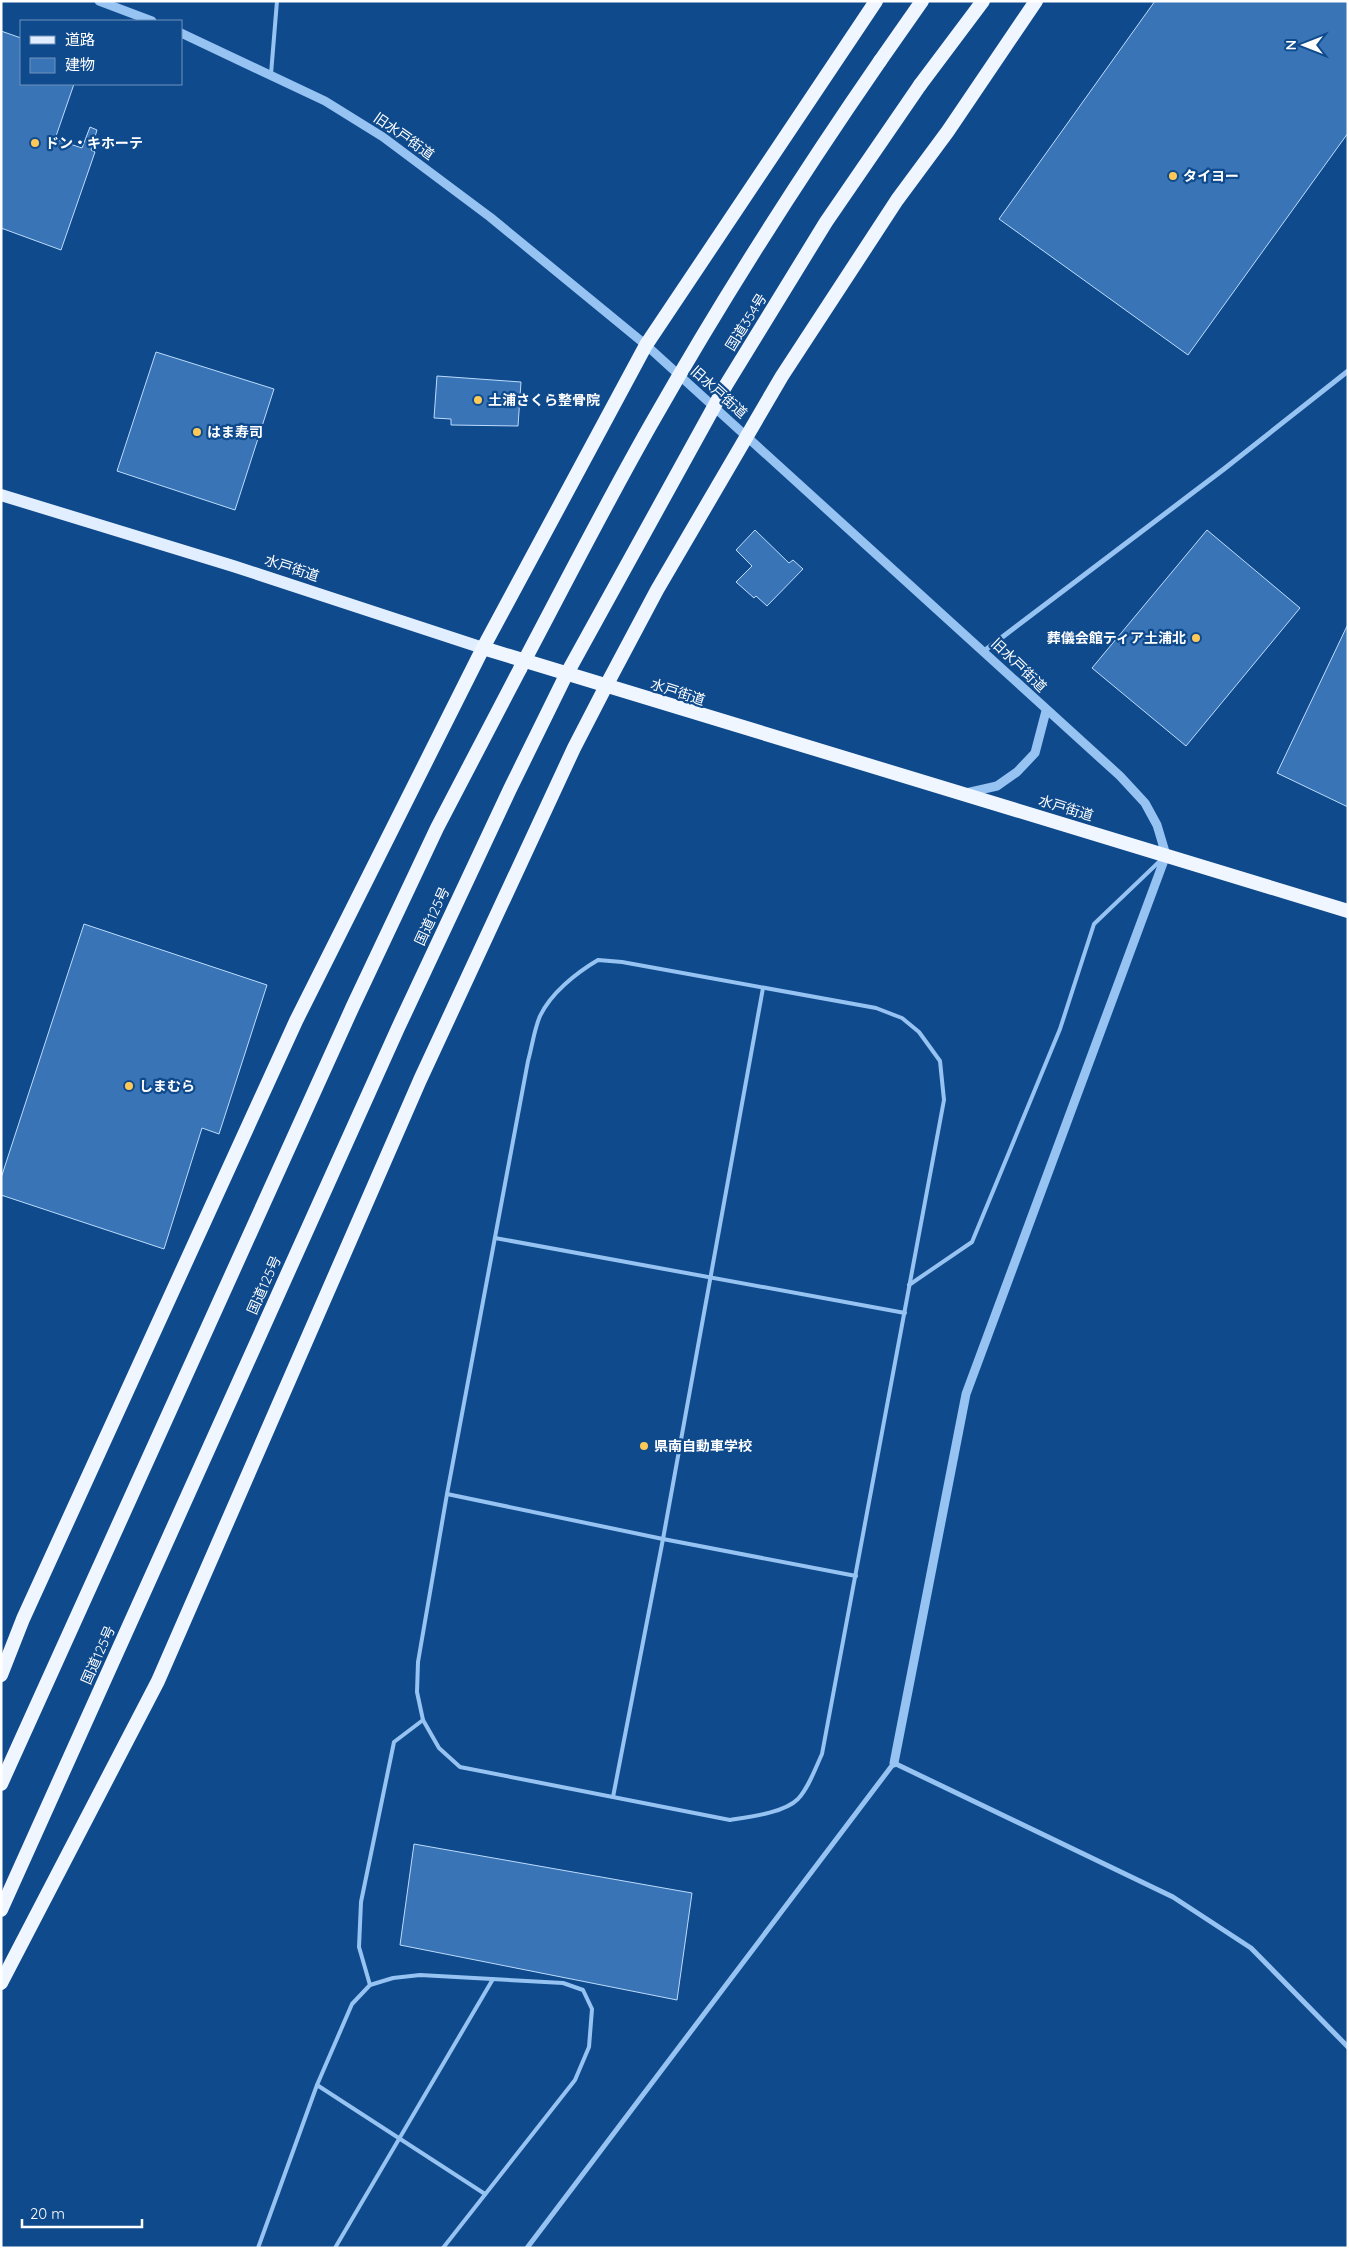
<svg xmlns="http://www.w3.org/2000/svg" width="1349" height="2249" viewBox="0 0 1349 2249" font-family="Quicksand,'Noto Sans JP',sans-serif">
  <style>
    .building { fill: #3874b6; stroke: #bddcfd }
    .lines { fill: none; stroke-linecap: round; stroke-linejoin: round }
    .service { stroke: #96c3f2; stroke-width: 4 }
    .minor { stroke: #96c3f2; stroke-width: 5 }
    .tertiary { stroke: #96c3f2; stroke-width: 9 }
    .primary { stroke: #e1eeff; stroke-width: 12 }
    .trunk { stroke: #f0f6ff; stroke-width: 14 }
    .trunk-bridge { stroke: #f0f6ff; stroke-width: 14 }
    .poi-dot { fill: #ffc957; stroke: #0f4a8c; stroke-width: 2 }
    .labels { text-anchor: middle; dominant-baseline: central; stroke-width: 4.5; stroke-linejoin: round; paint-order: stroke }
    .street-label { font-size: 14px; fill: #fff; stroke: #0f4a8c }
    .poi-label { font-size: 14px; font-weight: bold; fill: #fff; stroke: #0f4a8c; text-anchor: start }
  </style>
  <rect width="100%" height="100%" fill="#0f4a8c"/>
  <g class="building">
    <polygon points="1155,1 1348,1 1348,133 1188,355 999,219"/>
    <polygon points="1,31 21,38 21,84 74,84 55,139 82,148 90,127 97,130 91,150 95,152 61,250 1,228"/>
    <polygon points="156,352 274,389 235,510 117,471"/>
    <polygon points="437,376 521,382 518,426 451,425 451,419 434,418"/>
    <polygon points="755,530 789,563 793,560 803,569 767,606 756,596 754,598 736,582 752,566 736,550"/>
    <polygon points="1207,530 1300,608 1186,746 1092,668"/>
    <polygon points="1348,624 1348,807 1277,773"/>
    <polygon points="84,924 267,985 219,1134 202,1128 164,1249 1,1195 1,1178"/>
    <polygon points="414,1844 692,1893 677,2000 400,1945"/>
  </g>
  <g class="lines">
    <g class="service">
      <polyline points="271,74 277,1"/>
      <path d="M598,960l24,2 254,46 26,10 17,14 21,29 4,39 -122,654c-7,15 -13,33 -24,45 -14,14 -49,18 -68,21l-270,-53 -21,-19 -16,-28 -6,-28 1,-30 29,-168 81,-433c4,-14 6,-31 12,-45 11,-23 36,-43 58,-56z"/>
      <polyline points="495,1238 905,1313"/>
      <polyline points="909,1285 972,1242 1060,1029 1094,924 1162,859"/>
      <polyline points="447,1494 663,1539 856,1576"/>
      <polyline points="613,1797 663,1539 763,988"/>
      <polyline points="370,1985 359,1947 361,1902 394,1742 423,1720"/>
      <polyline points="317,2085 485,2194"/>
      <polyline points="258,2248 317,2085 352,2004 370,1985 393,1978 420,1975 563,1983 583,1990 592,2009 589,2047 575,2080 443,2248"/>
      <polyline points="335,2248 493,1979"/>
    </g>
    <g class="minor">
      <polyline points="984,651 1224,469 1348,371"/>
      <polyline points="527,2248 894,1763 1173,1897 1251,1948 1348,2047"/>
    </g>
    <g class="tertiary">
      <polyline points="99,1 152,21"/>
      <polyline points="181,33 325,101 383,137 490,217 646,345 1120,776 1145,803 1157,825 1166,855 966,1394 894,1763"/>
      <polyline points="966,793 997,786 1017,772 1035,753 1046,711"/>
    </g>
    <polyline class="primary" points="1,495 233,566 483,648"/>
    <g class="trunk">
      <polyline points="880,61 922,1"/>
      <polyline points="920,85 983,1"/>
      <polyline points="483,648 1348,911"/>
      <polyline points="1,1675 23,1619 296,1021 483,648 646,345 876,1"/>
      <polyline points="1,1784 353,1006 437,828 520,669"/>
      <polyline points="1,1910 398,1028 510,789 565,677"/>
      <polyline points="1,1983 158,1681 420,1080 574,748 606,686 657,590 782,376 897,200 948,131 1036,1"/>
    </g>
    <g class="trunk-bridge">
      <path d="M520,669c44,-83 87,-168 134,-250 70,-123 146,-242 226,-358"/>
      <polyline points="565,677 726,385 826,222 920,85"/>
    </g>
  </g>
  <g class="poi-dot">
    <circle cx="35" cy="143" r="5"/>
    <circle cx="1173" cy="176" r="5"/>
    <circle cx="478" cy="400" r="5"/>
    <circle cx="197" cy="432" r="5"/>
    <circle cx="1196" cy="638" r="5"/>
    <circle cx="129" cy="1086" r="5"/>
    <circle cx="644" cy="1446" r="5"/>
  </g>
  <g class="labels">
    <g class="street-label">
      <text transform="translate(404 136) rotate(35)">旧水戸街道</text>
      <text transform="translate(746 322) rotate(-58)">国道354号</text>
      <text transform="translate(719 392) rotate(42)">旧水戸街道</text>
      <text transform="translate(292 568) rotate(18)">水戸街道</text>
      <text transform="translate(1019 665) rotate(44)">旧水戸街道</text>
      <text transform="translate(678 692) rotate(18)">水戸街道</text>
      <text transform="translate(1066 808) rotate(17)">水戸街道</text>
      <text transform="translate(432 916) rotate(-65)">国道125号</text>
      <text transform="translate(264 1285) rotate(-66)">国道125号</text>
      <text transform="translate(98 1655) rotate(-66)">国道125号</text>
    </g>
    <g class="poi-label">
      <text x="45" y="143">ドン・キホーテ</text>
      <text x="1183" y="176">タイヨー</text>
      <text x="488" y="400">土浦さくら整骨院</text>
      <text x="207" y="432">はま寿司</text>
      <text x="1186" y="638" text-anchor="end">葬儀会館ティア土浦北</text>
      <text x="139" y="1086">しまむら</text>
      <text x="654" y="1446">県南自動車学校</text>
    </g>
  </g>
  <rect width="1349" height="2249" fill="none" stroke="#ffffff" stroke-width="5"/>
  <rect x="20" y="20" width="162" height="65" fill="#0f4a8c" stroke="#6f92ba"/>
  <rect x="30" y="36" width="25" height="8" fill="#e1eeff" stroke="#6f92ba"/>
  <text x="65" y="45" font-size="15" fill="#ffffff">道路</text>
  <rect x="30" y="58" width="25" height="15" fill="#3874b6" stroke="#6f92ba"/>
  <text x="65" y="70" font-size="15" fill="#ffffff">建物</text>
  <g transform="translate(1304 45) rotate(270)" stroke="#0f4a8c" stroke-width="4" paint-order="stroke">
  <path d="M0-4L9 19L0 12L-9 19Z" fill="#ffffff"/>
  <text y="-8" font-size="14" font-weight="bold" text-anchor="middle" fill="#ffffff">N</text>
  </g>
  <path d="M22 2219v8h120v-8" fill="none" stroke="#ffffff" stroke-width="2.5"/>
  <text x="30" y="2219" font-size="15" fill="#ffffff" stroke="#0f4a8c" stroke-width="4" paint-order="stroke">20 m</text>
</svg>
